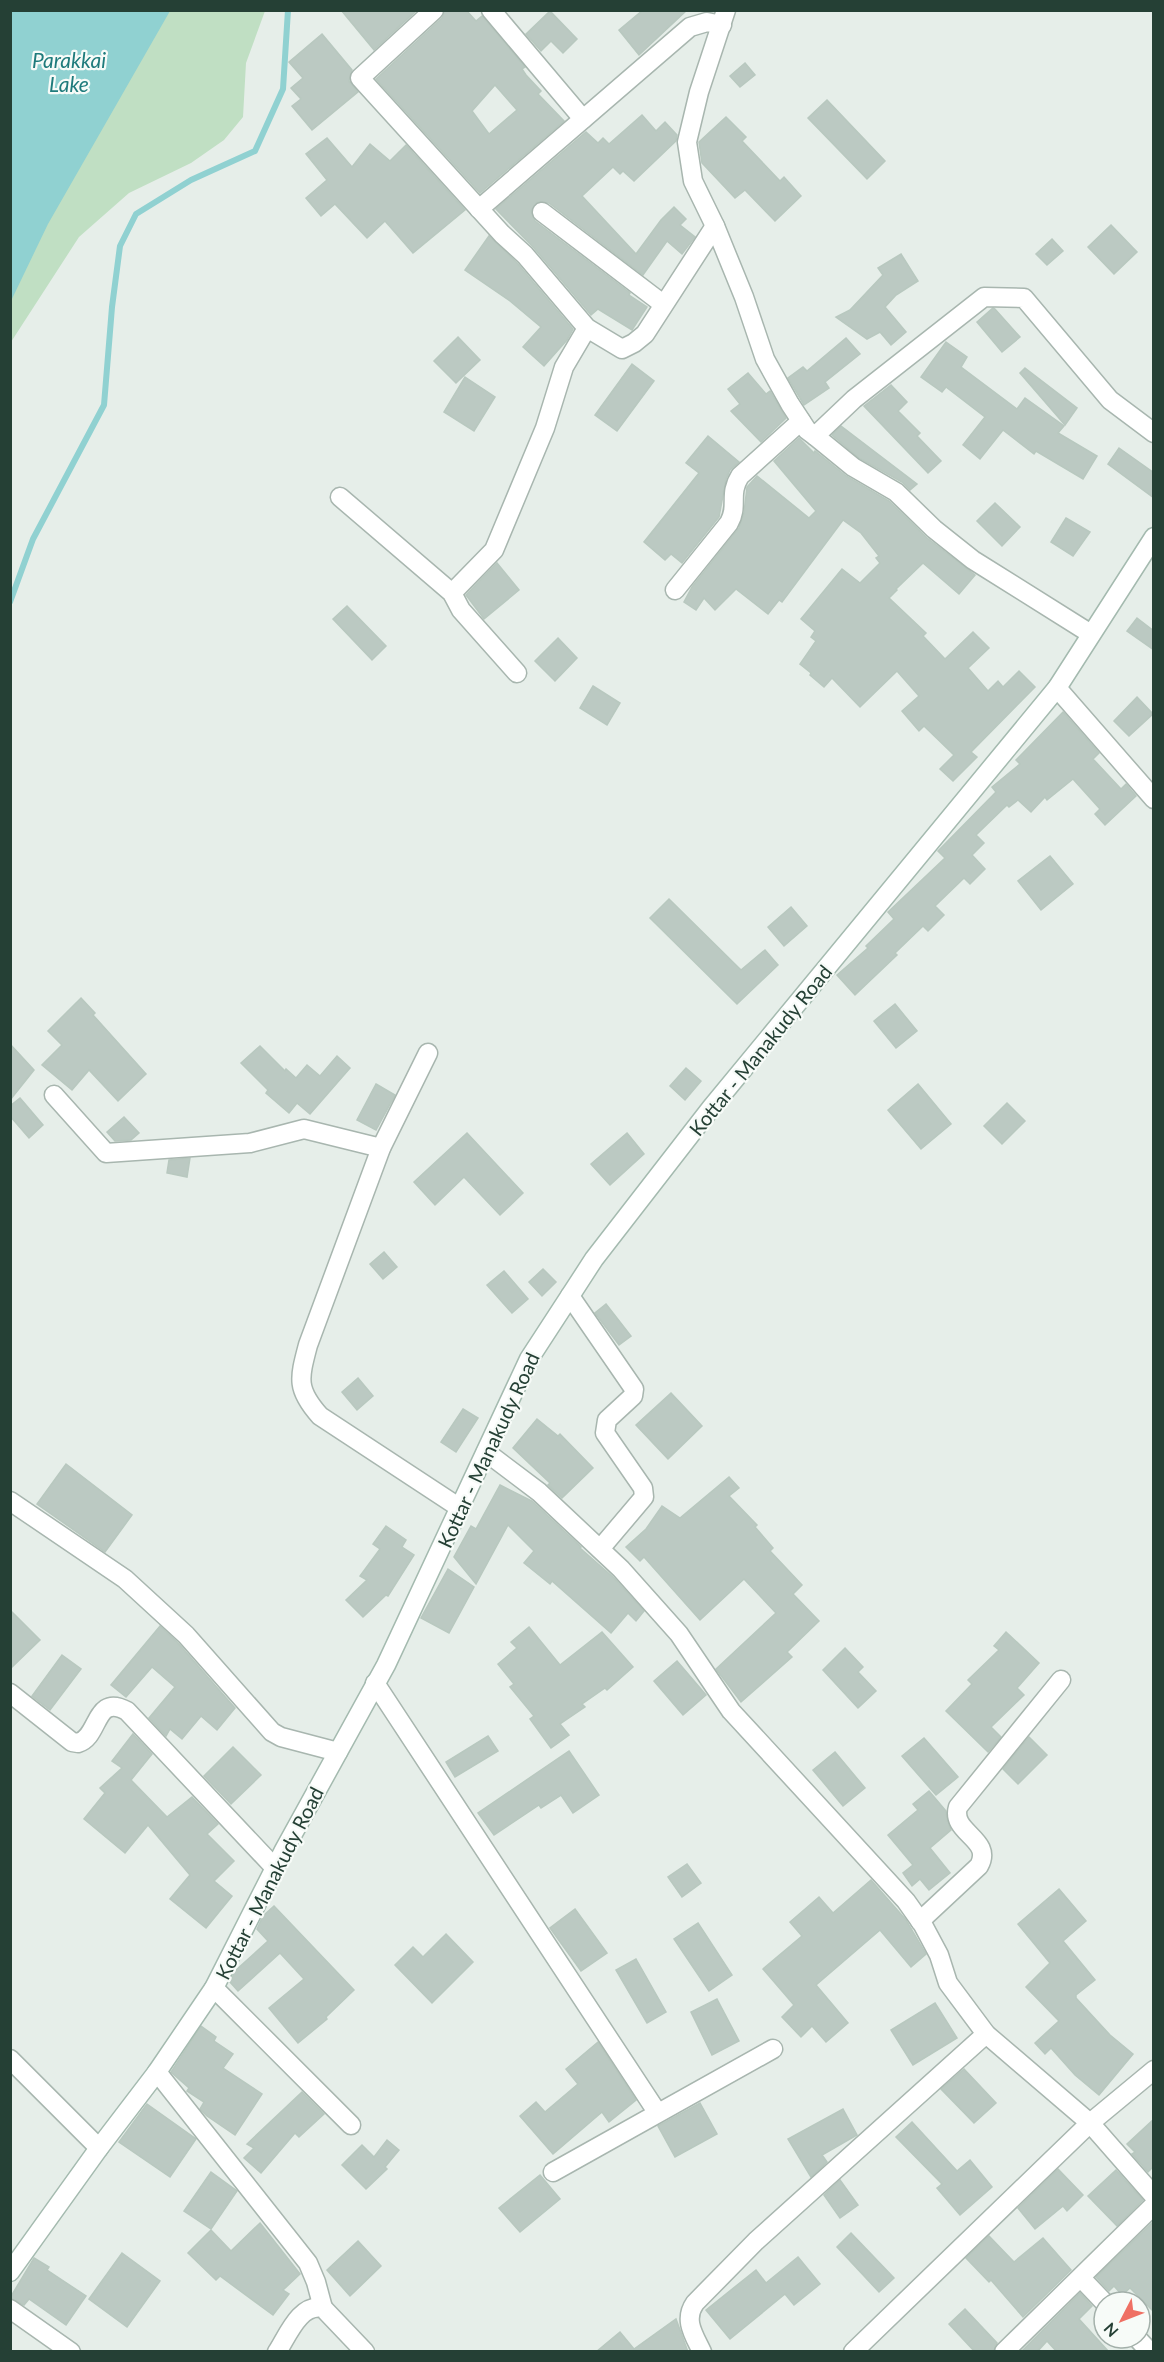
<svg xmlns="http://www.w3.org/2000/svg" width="1164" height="2362" viewBox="0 0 1164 2362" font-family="Lato,sans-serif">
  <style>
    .green { fill: #c0dfc3 }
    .water { fill: #90d1d1 }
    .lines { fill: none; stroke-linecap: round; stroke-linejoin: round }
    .stream { stroke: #90d1d1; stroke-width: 6 }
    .building { fill: #bbc9c2; stroke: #b8c8bf; stroke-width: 1.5; fill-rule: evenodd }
    .street-casing { stroke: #a8b6af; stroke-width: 21 }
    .secondary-casing { stroke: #a4baaf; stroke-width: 21 }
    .street { stroke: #fff; stroke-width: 18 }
    .secondary { stroke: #fff; stroke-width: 18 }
    .labels { text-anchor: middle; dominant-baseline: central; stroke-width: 4.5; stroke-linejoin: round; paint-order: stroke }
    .street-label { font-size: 20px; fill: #254035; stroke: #f7fbf8 }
    .water-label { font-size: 21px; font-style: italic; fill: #1f7b7c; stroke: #f7fbf8 }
  </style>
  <rect width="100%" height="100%" fill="#e6eee9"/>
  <polygon class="green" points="11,11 265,11 246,63 243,117 224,140 191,163 129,193 79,237 11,342"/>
  <polygon class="water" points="11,10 170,11 48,224 11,301"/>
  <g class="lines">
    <polyline class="stream" points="10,602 33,539 104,405 112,307 120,246 136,214 191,180 255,151 283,89 288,10"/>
  </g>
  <g class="building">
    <polygon points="341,10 417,10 374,50"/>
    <path d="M445,10h21l10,11 6,-5 43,51 -3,2 4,6 15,16 -3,3 26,27 -84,72 -104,-114 66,-61zM495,85l22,25 -28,24 -17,-23z"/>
    <polygon points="643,10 687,10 639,55 619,30"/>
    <polygon points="550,11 577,39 563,53 551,41 541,51 526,34"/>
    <polygon points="322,34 352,70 349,81 358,92 312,130 292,106 301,99 291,88 303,78 289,62"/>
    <polygon points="745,63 755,75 740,87 730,76"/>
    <polygon points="827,100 885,161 867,179 808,118"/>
    <polygon points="642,115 656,131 665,122 677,135 676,141 634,181 623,171 620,174 613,167 582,196 636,254 661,220 674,207 686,219 680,225 695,237 682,254 667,241 643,275 549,203 537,202 531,211 535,221 630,293 629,295 647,307 632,330 598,309 591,315 534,248 496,209 586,132 598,143 603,138 609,144"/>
    <polygon points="726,117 746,137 742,141 780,181 784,177 801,196 775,221 745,190 735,198 702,163 699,142"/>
    <polygon points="327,138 352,167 370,144 390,161 406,145 465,210 413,253 385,221 367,238 335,204 321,216 306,198 327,180 306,154"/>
    <polygon points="1111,225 1137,252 1114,274 1088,247"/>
    <polygon points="489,236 517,263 573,329 567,340 544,366 523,347 541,327 510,301 465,270"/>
    <polygon points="1052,239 1063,251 1047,265 1036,254"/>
    <polygon points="901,254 918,281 896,295 885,307 906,332 891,345 880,332 867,339 836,317 850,310 883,275 878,268"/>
    <polygon points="993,308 995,309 1020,337 1002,352 977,322"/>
    <polygon points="458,337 480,360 456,383 434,361"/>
    <polygon points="846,338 860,354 825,382 829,388 804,405 788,378 803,367 807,371"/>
    <polygon points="946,342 967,357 961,367 1017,409 1025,398 1064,426 1058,433 1097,456 1083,479 1036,451 1034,454 1003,430 980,459 963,445 985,417 946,387 942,392 921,377"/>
    <polygon points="632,364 654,381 617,431 595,415"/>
    <polygon points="1025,368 1077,408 1065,425 1020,373"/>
    <polygon points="748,373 766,394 770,391 786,418 761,442 731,411 740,404 728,389"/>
    <polygon points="465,377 495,397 474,431 444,412"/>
    <polygon points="891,385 907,402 898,411 920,433 917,436 941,461 928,473 864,406"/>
    <polygon points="841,426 917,484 910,490 902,482 859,458 832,435"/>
    <polygon points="708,436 739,462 730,470 726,479 719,517 682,563 671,554 665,560 644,542 699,473 686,463"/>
    <polygon points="799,438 814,453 815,451 846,476 889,501 927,538 975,575 959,594 923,563 896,589 897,590 889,598 926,633 923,636 945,659 973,632 989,648 968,668 988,691 998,681 1003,687 1019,671 1035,687 971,752 977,757 953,781 940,769 954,755 924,726 919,731 902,711 919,696 897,671 860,707 832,678 824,687 810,675 811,673 800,664 816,641 811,637 815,631 801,619 842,569 860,583 880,563 876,558 879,556 861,533 843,520 782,602 779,600 768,614 736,589 715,610 704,598 696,610 684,602 692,587 739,528 744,513 747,487 757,476 809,518 816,511 774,461"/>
    <polygon points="1119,448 1154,473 1154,498 1108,464"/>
    <polygon points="995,503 1020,527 1002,546 977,521"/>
    <polygon points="1066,518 1090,532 1073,556 1051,542"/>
    <polygon points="497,563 519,590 484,619 466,595"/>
    <polygon points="347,606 386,646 372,660 333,619"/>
    <polygon points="1137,618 1154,631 1154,650 1127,631"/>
    <polygon points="558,638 577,658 555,681 535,661"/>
    <polygon points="593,686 620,703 607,725 580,708"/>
    <polygon points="1137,697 1153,714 1129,736 1114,721"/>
    <polygon points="1063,712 1099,753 1093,759 1121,789 1126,784 1136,796 1105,825 1095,814 1100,809 1073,779 1047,800 1045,797 1031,812 1018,800 1009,807 1007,805 976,835 984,843 972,855 985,869 970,884 964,878 935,906 944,915 928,931 923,926 895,953 897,955 855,995 837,975 868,948 866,946 894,919 888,912 945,858 938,851 996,792 992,787 1020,764 1016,760"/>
    <polygon points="1050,856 1073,884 1041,910 1018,881"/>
    <polygon points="669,899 741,970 765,950 778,965 737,1004 650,918"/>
    <polygon points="791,907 807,926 784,946 768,927"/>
    <polygon points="81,998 95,1013 93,1015 146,1074 118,1101 89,1070 72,1090 42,1065 62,1045 48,1031"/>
    <polygon points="895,1004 917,1031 896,1048 874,1021"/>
    <polygon points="10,1044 34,1070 10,1100"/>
    <polygon points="260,1046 285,1071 286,1069 296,1078 307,1065 320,1076 337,1056 350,1068 310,1114 297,1103 289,1113 266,1093 268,1090 241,1063"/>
    <polygon points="686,1068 701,1081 685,1100 670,1086"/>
    <polygon points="376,1084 395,1095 376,1130 357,1120"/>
    <polygon points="918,1084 951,1124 921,1149 888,1110"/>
    <polygon points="20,1098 43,1125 29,1138 10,1116 10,1106"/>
    <polygon points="1007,1103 1025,1121 1002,1144 984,1126"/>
    <polygon points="124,1117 139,1133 131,1140 115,1141 107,1132"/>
    <polygon points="467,1133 523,1193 500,1215 464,1177 435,1205 414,1182"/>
    <polygon points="627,1133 644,1154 610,1185 591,1164"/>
    <polygon points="190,1158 187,1177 167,1173 169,1160"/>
    <polygon points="384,1252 397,1267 383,1279 370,1264"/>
    <polygon points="543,1269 556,1282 542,1296 529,1282"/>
    <polygon points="504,1271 528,1299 512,1313 487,1285"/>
    <polygon points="606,1304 631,1336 619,1345 595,1313"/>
    <polygon points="358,1378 373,1396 357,1410 342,1392"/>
    <polygon points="671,1393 702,1426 668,1459 636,1425"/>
    <polygon points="463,1409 478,1418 456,1452 441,1442"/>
    <polygon points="537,1419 558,1436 560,1434 593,1468 562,1498 548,1485 550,1483 513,1448"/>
    <polygon points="66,1464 132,1515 105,1552 37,1504"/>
    <polygon points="729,1477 739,1488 729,1496 757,1525 755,1527 773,1548 770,1551 802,1585 793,1594 819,1621 787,1652 792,1657 741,1702 716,1669 776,1613 744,1579 700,1620 644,1557 640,1561 626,1547 646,1529 662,1506 680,1518"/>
    <polygon points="500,1485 532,1501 581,1547 580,1548 614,1578 644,1611 636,1621 628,1613 611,1633 552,1581 550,1584 524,1563 534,1551 508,1525 476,1584 454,1557 471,1526 476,1529"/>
    <polygon points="386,1526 406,1540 402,1547 414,1555 388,1596 386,1595 363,1617 346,1600 367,1580 360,1576 380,1549 373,1544"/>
    <polygon points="448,1569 474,1587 449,1633 421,1618"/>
    <polygon points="10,1610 40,1640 10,1669"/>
    <polygon points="160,1626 178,1643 235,1708 217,1730 201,1716 182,1739 170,1729 166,1736 149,1718 175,1687 152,1667 126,1697 111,1685"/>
    <polygon points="529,1627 560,1665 602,1632 633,1667 607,1690 605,1688 582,1704 585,1707 560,1724 569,1735 551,1748 530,1719 534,1716 510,1687 514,1684 498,1664 517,1648 511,1642"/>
    <polygon points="1006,1632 1039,1663 1017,1688 1024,1695 991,1727 1001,1737 988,1752 946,1711 972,1684 968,1680 999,1650 994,1646"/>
    <polygon points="845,1648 863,1667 858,1672 876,1691 858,1708 823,1670"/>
    <polygon points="62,1655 81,1669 50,1710 32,1696"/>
    <polygon points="677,1661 706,1695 683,1715 654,1681"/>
    <polygon points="133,1734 152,1754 131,1780 167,1817 192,1797 218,1824 207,1834 234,1861 214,1881 232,1896 206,1928 170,1899 190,1875 148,1825 125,1853 84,1819 105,1793 100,1788 122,1768 112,1761"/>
    <polygon points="488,1736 498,1751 455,1777 446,1762"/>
    <polygon points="1029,1737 1047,1755 1018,1784 1003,1769"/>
    <polygon points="924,1738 958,1777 936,1795 902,1756"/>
    <polygon points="233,1747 261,1775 231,1804 204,1776"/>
    <polygon points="569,1751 599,1795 573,1813 561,1795 541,1808 539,1805 494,1835 478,1813"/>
    <polygon points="835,1752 865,1788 843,1806 813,1770"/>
    <polygon points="929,1791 946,1811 947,1819 951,1830 930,1848 950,1873 929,1890 920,1879 912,1886 903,1873 913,1865 888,1835 918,1810 913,1804"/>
    <polygon points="687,1864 701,1883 682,1897 668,1877"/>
    <polygon points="871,1880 906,1920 926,1954 911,1967 880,1930 816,1985 848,2023 826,2042 812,2026 801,2037 782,2017 794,2005 763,1969 802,1936 790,1922 819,1897 833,1913"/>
    <polygon points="1059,1889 1086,1921 1063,1941 1095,1980 1076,1995 1076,1998 1110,2035 1133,2054 1099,2095 1075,2075 1051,2048 1045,2054 1035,2043 1059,2021 1026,1987 1050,1963 1018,1924"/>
    <polygon points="274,1906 354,1990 326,2017 327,2019 298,2043 269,2008 304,1979 280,1953 238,1991 230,1982 235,1971 268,1941 257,1929 263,1916"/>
    <polygon points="575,1909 607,1953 581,1971 550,1928"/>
    <polygon points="698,1923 732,1975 709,1991 674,1939"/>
    <polygon points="446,1934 473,1962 432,2003 395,1965 413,1947 423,1957"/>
    <polygon points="636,1959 666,2012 647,2023 616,1970"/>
    <polygon points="717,1999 739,2041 712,2055 691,2012"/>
    <polygon points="935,2003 957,2038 913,2065 891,2030"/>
    <polygon points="201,2026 216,2037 214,2041 233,2054 223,2068 262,2094 235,2135 207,2116 200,2109 204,2102 187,2091 189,2088 171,2072"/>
    <polygon points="598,2042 636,2100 609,2122 602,2112 553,2154 520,2116 536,2102 545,2112 578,2084 566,2069"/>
    <polygon points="964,2069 996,2103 974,2123 941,2089"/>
    <polygon points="302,2092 324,2114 299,2137 295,2133 261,2173 244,2158 254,2148 247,2144"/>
    <polygon points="700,2103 717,2134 675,2157 658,2126"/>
    <polygon points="147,2104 196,2139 170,2177 119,2142"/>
    <polygon points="843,2109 857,2135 822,2155 827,2162 811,2177 788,2139"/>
    <polygon points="1154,2119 1154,2166 1148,2172 1132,2154 1135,2152 1127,2144"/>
    <polygon points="912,2122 957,2171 970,2160 992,2187 960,2215 937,2188 942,2184 896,2137"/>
    <polygon points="387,2140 399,2150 385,2167 387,2169 366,2189 342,2165 362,2145 374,2157"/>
    <polygon points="1058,2169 1083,2195 1067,2211 1063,2206 1035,2229 1018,2208"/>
    <polygon points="1116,2170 1143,2200 1117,2226 1088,2196"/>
    <polygon points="211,2172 237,2191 211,2229 184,2211"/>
    <polygon points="540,2175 560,2199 520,2232 499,2208"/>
    <polygon points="840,2180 858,2205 840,2218 824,2195"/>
    <polygon points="1154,2221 1154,2312 1130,2288 1122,2295 1114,2286 1109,2291 1096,2277"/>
    <polygon points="260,2223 300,2274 283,2290 289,2294 273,2315 220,2276 216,2280 188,2253 211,2230 231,2251"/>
    <polygon points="851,2233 894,2278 879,2292 837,2247"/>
    <polygon points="989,2236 1014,2262 1043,2238 1071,2270 1023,2317 991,2280 989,2282 966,2258"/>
    <polygon points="358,2241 381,2266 350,2296 327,2270"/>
    <polygon points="122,2253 160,2281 127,2327 89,2299"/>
    <polygon points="798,2257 820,2284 794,2305 785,2294 730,2339 706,2310 756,2270 766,2283"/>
    <polygon points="34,2258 49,2267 47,2270 86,2296 66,2325 29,2299 24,2305 10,2298"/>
    <polygon points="1080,2293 1092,2306 1079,2319 1109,2352 1057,2352 1047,2341 1037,2352 1021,2352"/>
    <polygon points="965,2309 997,2343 993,2352 975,2352 949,2324"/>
    <polygon points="676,2319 688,2352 596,2352 620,2332 634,2349"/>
  </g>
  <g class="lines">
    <g class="street-casing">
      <g id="street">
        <polyline points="434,10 360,78 502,234 525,255 587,328 622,349 634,343 645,334 715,226"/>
        <polyline points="491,10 583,119"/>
        <polyline points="726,10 699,92 687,142 693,181 715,226 744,297 765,359 790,404 807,430 815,436 854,399 984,297 1024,298 1110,400 1154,433"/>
        <polyline points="479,209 690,27 707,22 722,25"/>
        <polyline points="542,212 663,304"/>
        <polyline points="815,436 853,467 896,492 934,529 973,560 1091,634"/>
        <polyline points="340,497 452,593 461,610 517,673"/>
        <path d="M675,590l54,-67c10,-18 -1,-28 11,-47l61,-55"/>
        <polyline points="452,593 494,550 545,428 564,367 587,328"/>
        <polyline points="1057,688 1154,799"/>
        <path d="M428,1053l-47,95 -73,197c-9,34 -12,44 12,71l140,92"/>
        <polyline points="54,1095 106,1153 250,1143 304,1129 381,1148"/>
        <polyline points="570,1296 634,1389 633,1396 607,1420 605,1433 643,1488 644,1497 600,1549"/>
        <polyline points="486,1452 539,1492 621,1569 679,1634 731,1711 906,1901 923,1925 939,1955 948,1983 986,2034 1090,2123 1154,2196"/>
        <polyline points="10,1501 125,1579 186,1635 272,1732 281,1737 338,1752"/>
        <polyline points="375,1683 657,2112"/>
        <path d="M10,1693l62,49 6,1c22,-6 16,-50 49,-32l148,157"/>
        <path d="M920,1921l59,-55c15,-27 -29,-33 -21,-59l103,-127"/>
        <polyline points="214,1988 351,2125"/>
        <polyline points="10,2059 99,2148"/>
        <polyline points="157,2072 308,2263 316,2282 323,2308"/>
        <polyline points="553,2172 773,2049"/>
        <polyline points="1081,2278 1104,2302"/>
        <polyline points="10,2309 71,2352"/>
        <polyline points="1137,2338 1150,2352"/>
        <path d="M277,2352c11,-17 23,-49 46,-44l42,44"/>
        <path d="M702,2352c-8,-17 -19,-32 -7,-49l61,-62 230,-207"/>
        <polyline points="853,2352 1090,2123 1154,2070"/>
        <polyline points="1004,2352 1154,2205"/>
      </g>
    </g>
    <g class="secondary-casing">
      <polyline id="secondary" points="10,2272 99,2148 157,2072 214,1988 284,1850 386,1665 529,1359 570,1296 594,1259 711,1108 1057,688 1154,537"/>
    </g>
    <use href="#street" class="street"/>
    <use href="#secondary" class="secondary"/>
  </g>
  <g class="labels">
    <g class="street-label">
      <text transform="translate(760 1050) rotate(-51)">Kottar - Manakudy Road</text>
      <text transform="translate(488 1450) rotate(-65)">Kottar - Manakudy Road</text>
      <text transform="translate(269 1883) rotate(-63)">Kottar - Manakudy Road</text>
    </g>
    <g class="water-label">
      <text x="69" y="59">Parakkai<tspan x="69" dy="24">Lake</tspan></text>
    </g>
  </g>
  <rect width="1164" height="2362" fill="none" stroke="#254035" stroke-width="24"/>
  <g transform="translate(1122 2320) rotate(228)"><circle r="28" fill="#f7fbf8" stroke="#a3b0aa" stroke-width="1.5"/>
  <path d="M0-4.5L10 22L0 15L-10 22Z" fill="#ef7064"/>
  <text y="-9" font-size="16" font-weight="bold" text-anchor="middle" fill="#254035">N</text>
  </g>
</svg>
